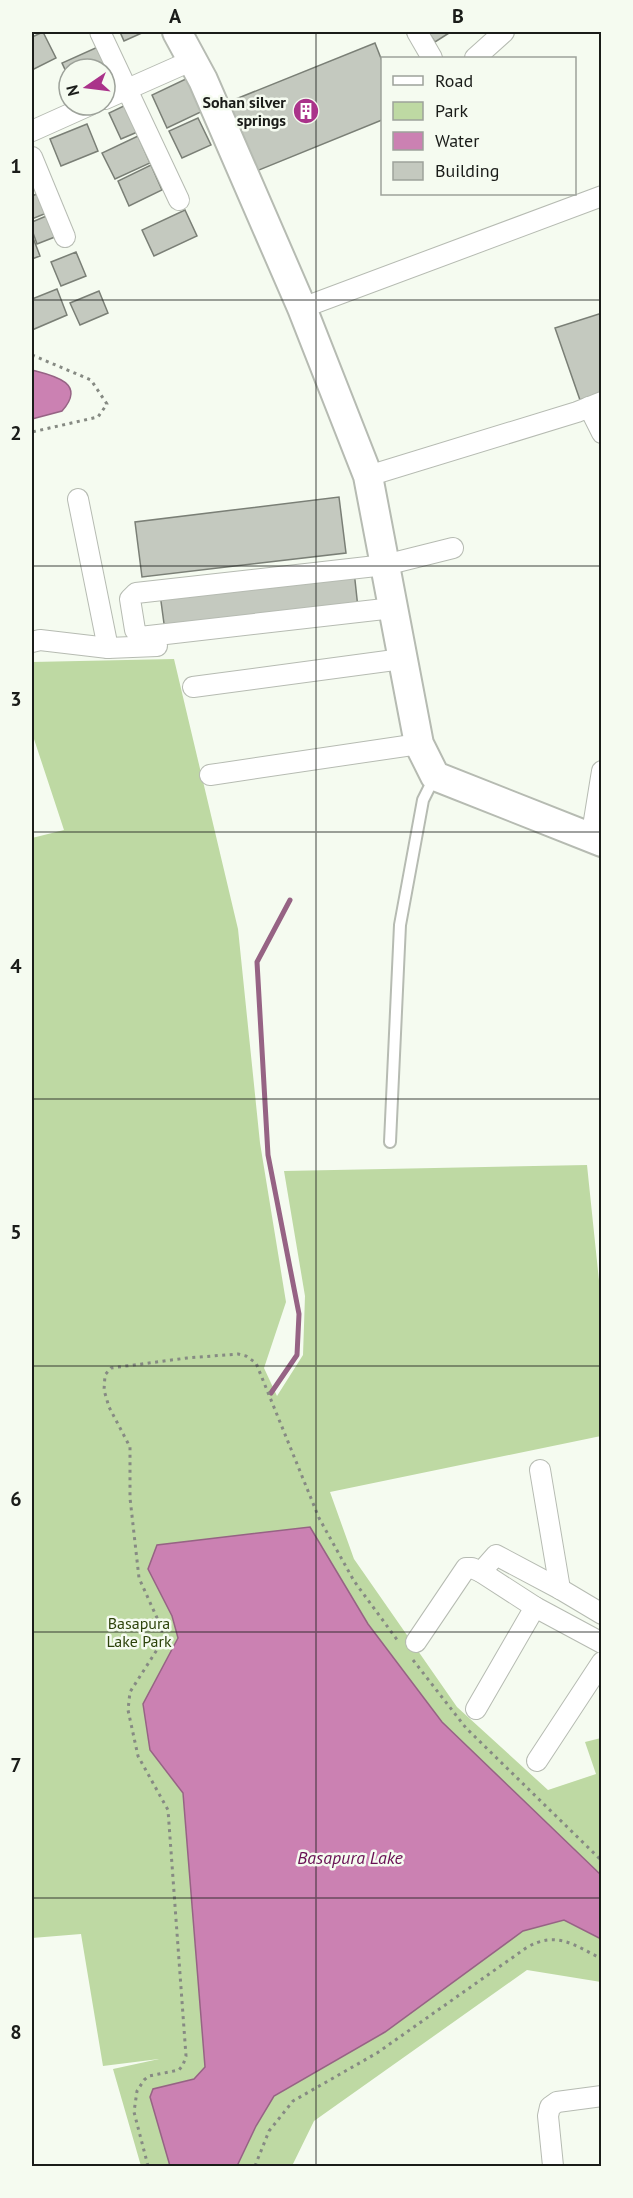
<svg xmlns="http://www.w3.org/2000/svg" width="633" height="2198" viewBox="0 0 633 2198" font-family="'PT Sans',sans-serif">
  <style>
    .green { fill: #bed9a3 }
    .water { fill: #cb81b2; stroke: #966384; stroke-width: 1.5 }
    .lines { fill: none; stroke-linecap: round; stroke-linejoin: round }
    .stream { stroke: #966384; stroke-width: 5 }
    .building { fill: #c4c9bf; stroke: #7a7f76; stroke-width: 1.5 }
    .lane-casing { stroke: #b6bbb2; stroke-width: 14 }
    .street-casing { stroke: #b6bbb2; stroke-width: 22 }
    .secondary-casing { stroke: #b6bbb2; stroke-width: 32 }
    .path { stroke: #868a83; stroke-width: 3; stroke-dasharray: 3 4.5; stroke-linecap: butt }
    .lane { stroke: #fff; stroke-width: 10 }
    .street { stroke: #fff; stroke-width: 20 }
    .secondary { stroke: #fff; stroke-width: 28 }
    .grid { fill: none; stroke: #1a1c19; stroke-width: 1.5; stroke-opacity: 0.55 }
    .labels { text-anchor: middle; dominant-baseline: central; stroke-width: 5; stroke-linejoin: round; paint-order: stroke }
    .poi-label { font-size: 16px; font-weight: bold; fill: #1a1c19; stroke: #f5fbf0; text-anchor: end }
    .park-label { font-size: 16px; fill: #2d430b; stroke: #f5fbf0 }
    .water-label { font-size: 18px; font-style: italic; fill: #680f53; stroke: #f5fbf0 }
    .neatline { fill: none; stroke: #1a1c19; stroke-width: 2 }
    .grid-label { font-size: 20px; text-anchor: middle; font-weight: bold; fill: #1a1c19 }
  </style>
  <rect width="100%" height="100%" fill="#f5fbf0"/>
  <g class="green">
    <polygon points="174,659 238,929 260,1143 286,1302 264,1368 277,1396 303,1355 305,1296 284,1171 587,1165 601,1300 601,1436 330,1492 354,1559 457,1707 548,1790 596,1774 585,1742 601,1738 601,1875 442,1722 368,1624 310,1527 148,1569 172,1616 178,1638 143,1704 150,1750 183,1793 205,2067 194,2079 153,2089 150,2097 170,2166 141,2166 113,2069 159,2059 103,2066 81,1934 32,1938 32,838 64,830 32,733 32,662"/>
    <polygon points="564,1920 601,1939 601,1982 527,1970 314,2121 292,2166 237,2166 256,2126 274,2096 385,2032 523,1931"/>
  </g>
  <g class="water">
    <path d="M32,370c19,5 56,12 30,41l-30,8z"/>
    <polygon points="310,1527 368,1624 442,1722 601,1875 601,1939 564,1920 523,1931 385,2032 274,2096 256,2126 237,2166 170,2166 150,2097 153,2089 194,2079 205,2067 183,1793 150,1750 143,1704 178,1638 172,1616 148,1569 157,1545"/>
  </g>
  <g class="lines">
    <polyline class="stream" points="271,1393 297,1355 299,1314 268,1155 257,962 290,900"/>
  </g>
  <g class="building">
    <polygon points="43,32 56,58 32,70 32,37"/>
    <polygon points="120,32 144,32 124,41"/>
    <polygon points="428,32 448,32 449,33 435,42"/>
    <polygon points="375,43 382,61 382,120 254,172 226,103"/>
    <polygon points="100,46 115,79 105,84 105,69 69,69 69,78 62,63"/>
    <polygon points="190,77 205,110 167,128 152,95"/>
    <polygon points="130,103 142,130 121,139 109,113"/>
    <polygon points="198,118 211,145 182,158 169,131"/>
    <polygon points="87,124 98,151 61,166 50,139"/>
    <polygon points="138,136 150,163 115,179 102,153"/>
    <polygon points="151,165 162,190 129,206 118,181"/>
    <polygon points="41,192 49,212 32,219 32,196"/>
    <polygon points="185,210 197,236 154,256 142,230"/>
    <polygon points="51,214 60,235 37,244 32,230 32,222"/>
    <polygon points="32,235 40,256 32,259"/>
    <polygon points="76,252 86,276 61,286 51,262"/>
    <polygon points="57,289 67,315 32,330 32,299"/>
    <polygon points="99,291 108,313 80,325 70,303"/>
    <polygon points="602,313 602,393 580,400 555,328"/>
    <polygon points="339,497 346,553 142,577 135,522"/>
    <polygon points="354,571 358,608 165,631 160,594"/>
  </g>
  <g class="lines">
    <g class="lane-casing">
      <polyline id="lane" points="390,1142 400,925 423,800 435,776"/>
    </g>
    <g class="street-casing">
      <g id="street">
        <polyline points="100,32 179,200"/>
        <polyline points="417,32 432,58"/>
        <polyline points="475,58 504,32"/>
        <polyline points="105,99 193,60"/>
        <polyline points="32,131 90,105"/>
        <polyline points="32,157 65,237"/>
        <polyline points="302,308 602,196"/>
        <polyline points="589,407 602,433"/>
        <polyline points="368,476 577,412 602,402"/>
        <polyline points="78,499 108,648"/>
        <polyline points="393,608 140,637 135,630 130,599 136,593 385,565 453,548"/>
        <polyline points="32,642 40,640 108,648 157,646"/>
        <polyline points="193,687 402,659"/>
        <polyline points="210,775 419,744"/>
        <polyline points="591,839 602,771"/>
        <polyline points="540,1470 560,1589"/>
        <polyline points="602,1614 560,1589 496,1555 481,1572 535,1607 602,1643"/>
        <polyline points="416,1642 466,1568 472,1568 481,1572"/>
        <polyline points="476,1709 535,1607"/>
        <polyline points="537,1761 602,1662"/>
        <polyline points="553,2166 548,2116 550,2107 557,2102 602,2096"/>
      </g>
    </g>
    <g class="secondary-casing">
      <polyline id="secondary" points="177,32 203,80 302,308 368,476 419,744 435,776 602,842"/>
    </g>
    <g class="path">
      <polyline points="32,355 91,380 107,404 98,417 32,432"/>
      <polyline points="413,1660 466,1728 602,1861"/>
      <polyline points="148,2166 134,2112 137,2091 144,2080 149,2076 179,2070 183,2065 186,2056 168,1810 138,1756 128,1710 130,1692 160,1645 162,1629 139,1578 130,1498 130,1447 109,1407 104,1390 105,1375 111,1368 187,1358 238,1354 246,1356 256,1363 319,1518 354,1581 398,1641"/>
      <path d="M255,2166l14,-35 24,-30 84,-48 149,-105c30,-18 48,-3 76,11"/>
    </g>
    <use href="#lane" class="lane"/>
    <use href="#street" class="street"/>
    <use href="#secondary" class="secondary"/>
  </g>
  <path class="grid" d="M316,32v2134M32,300h570M32,566h570M32,832h570M32,1099h570M32,1366h570M32,1632h570M32,1898h570"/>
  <defs>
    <g id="building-disc" transform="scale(1.35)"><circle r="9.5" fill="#aa338a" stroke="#f5fbf0"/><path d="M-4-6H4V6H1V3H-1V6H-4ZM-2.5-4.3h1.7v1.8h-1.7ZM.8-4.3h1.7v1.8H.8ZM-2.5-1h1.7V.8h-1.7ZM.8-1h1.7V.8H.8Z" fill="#fff"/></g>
  </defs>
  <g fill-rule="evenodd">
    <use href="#building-disc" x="306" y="111"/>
  </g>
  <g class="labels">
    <g class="poi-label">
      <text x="286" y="102">Sohan silver<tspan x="286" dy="18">springs</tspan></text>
    </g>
    <g class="park-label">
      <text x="139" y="1623">Basapura<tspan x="139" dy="18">Lake Park</tspan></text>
    </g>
    <g class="water-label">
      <text x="350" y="1857">Basapura Lake</text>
    </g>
  </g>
  <rect width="633" height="2198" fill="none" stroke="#f5fbf0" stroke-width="66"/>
  <rect x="381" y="57" width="195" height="138" fill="#f5fbf0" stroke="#9da29a" stroke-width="1.5"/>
  <rect x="393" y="76" width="30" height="9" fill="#ffffff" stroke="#9da29a" stroke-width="1.5"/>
  <text x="435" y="87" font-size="18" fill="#1a1c19">Road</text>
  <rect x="393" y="102" width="30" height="18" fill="#bed9a3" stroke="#9da29a" stroke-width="1.5"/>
  <text x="435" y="117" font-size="18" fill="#1a1c19">Park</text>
  <rect x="393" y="132" width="30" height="18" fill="#cb81b2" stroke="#9da29a" stroke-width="1.5"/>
  <text x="435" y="147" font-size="18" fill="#1a1c19">Water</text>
  <rect x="393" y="162" width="30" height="18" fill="#c4c9bf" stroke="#9da29a" stroke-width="1.5"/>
  <text x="435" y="177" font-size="18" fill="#1a1c19">Building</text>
  <g transform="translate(87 87) rotate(256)"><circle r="28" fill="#f5fbf0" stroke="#9da29a" stroke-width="1.5"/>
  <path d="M0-4.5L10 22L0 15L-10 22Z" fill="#aa338a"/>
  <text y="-9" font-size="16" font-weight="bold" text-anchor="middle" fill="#1a1c19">N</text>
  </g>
  <rect x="33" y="33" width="567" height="2132" class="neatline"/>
  <g class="grid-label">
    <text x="175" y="23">A</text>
    <text x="458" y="23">B</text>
    <text x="16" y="173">1</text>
    <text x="16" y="440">2</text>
    <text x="16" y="706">3</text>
    <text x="16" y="973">4</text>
    <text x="16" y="1239">5</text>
    <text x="16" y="1506">6</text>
    <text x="16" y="1772">7</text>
    <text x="16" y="2039">8</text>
  </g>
</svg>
